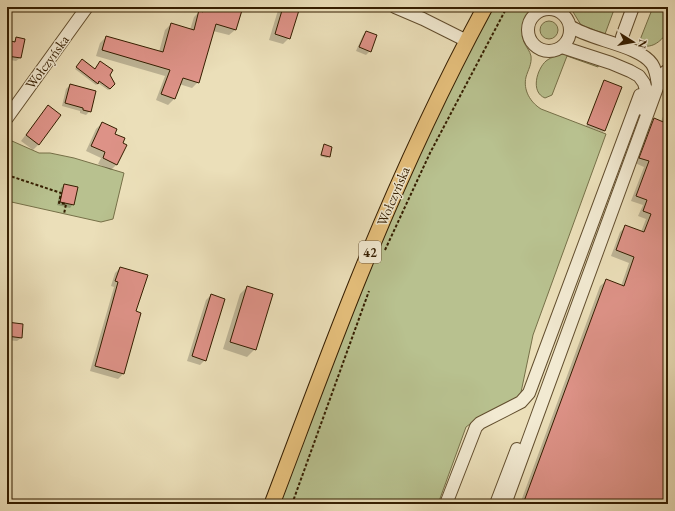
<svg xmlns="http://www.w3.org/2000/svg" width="675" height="511" viewBox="0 0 675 511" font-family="'EB Garamond',serif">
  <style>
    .green { fill: #b8c18f; stroke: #767048 }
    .shadow { fill: #0003 }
    .building { fill: #dd9287; stroke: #351e00 }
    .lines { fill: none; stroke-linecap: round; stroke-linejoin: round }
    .minor-casing { stroke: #624e2e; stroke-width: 14 }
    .major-casing { stroke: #351e00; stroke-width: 17 }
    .path { stroke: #351e00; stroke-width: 2; stroke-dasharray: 3 2; stroke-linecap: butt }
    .minor { stroke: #f2ead2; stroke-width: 12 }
    .major { stroke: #e6c07c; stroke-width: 15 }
    .labels { text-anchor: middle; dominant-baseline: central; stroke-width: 3; stroke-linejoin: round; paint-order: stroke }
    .shield { fill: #f2ead2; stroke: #6e5b3f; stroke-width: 1 }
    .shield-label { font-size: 13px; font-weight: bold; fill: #351e00 }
    .street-label { font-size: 14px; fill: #351e00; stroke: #f2ead2 }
  </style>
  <rect width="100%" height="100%" fill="#ebdfb9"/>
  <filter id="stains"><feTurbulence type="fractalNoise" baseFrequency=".005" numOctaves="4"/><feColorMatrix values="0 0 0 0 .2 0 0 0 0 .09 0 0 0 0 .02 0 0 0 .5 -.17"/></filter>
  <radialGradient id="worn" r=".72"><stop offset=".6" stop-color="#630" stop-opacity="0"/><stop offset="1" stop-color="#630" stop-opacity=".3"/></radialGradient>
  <g class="green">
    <path d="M494,7h42c-12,6 -16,23 -12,35 2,5 6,9 7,14 1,8 -3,14 -5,21 -3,13 4,25 15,32l65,25 -73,201 -13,62 -50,27 -4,3 -28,77h-158l85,-226 70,-163z"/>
    <polygon points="570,7 615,7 605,34 581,25"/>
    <path d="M653,7h15v25c-9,11 -16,17 -30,13z"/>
    <circle cx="549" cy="30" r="9"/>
    <path d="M567,53l32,11 -1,3 -31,-11 -15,39 -7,3c-15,-6 -8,-29 1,-37 5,-4 15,-7 21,-8z"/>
    <polygon points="12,141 39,153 50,153 74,158 124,173 113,219 101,222 7,201 7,149"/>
  </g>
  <g class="shadow">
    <polygon points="201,7 241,7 235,30 229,35 213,31 198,82 192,88 179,84 174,99 168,105 156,100 165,76 96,56 100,43 106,37 159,52 165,30 171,24 190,30 194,17 200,11"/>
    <polygon points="279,7 299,7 289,38 283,44 269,40"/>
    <polygon points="366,32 370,51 366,55 356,51 363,35"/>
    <polygon points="17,38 20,58 16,61 10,60 7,63 7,41 13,42"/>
    <polygon points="80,62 94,70 108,75 110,89 108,90 98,83 96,85 75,69"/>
    <polygon points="604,81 605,130 603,132 586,126"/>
    <polygon points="70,85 90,111 86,115 80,113 80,111 62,106 66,89"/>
    <polygon points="668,102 668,504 520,504 600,286 606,281 621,286 629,263 611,256 620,232 626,226 641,232 646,219 638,216 643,205 631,201 644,167 635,163 648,125 654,120 661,122"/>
    <polygon points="43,112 39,144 33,150 21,141"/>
    <polygon points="102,123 113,134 117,164 111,170 98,164 101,158 86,151 96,129"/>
    <polygon points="324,145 329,156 327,158 320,156"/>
    <polygon points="64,185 73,204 70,208 57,205 61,188"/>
    <polygon points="120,268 135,312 123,374 118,379 90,371 114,287 111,286 115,273"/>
    <polygon points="247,287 255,349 247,357 223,349 240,294"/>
    <polygon points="211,295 205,360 200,365 187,361 206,300"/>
    <polygon points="7,323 21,338 17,341 7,340"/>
  </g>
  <g class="building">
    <polygon points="205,7 243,7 236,30 216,24 199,83 183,78 175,99 161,94 170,70 102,50 106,36 163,52 171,23 194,30 199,10 203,12"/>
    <polygon points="283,7 300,7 290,39 275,34"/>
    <polygon points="366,31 377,35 371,52 359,47"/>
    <polygon points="16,37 25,39 21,58 7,56 7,40 15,42"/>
    <polygon points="82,59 95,69 100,61 113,70 110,75 115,84 110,89 99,81 98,84 76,67"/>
    <polygon points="604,80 622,87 605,131 587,124"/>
    <polygon points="70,84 96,91 91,112 83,110 83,108 65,103"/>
    <polygon points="48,105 61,115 39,145 26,135"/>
    <polygon points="654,118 668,124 668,504 523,504 606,279 624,286 634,257 616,250 625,225 644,232 651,214 643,211 647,200 636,196 649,161 639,158"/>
    <polygon points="102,122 117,129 115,134 125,138 123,143 127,145 117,165 103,158 105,152 91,146"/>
    <polygon points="324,144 332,147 330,157 321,155"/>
    <polygon points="64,184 78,187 74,205 60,202"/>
    <polygon points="120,267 148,275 136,311 141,313 124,374 95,366 118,282 115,281"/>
    <polygon points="247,286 273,294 256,350 230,342"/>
    <polygon points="211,294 225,299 206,361 192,356"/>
    <polygon points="7,322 23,324 22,338 7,336"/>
  </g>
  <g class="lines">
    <g class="minor-casing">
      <g id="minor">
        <polyline points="395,7 423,19 467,41"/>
        <circle cx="549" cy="30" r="21"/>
        <polyline points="622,37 633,7"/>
        <polyline points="562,47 611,63 630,71 639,76 644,83 646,90 646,99 642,109"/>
        <polyline points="657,78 668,70"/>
        <polyline points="7,118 87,7"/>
        <polyline points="446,504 476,427 480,423 521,402 529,393 640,95"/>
        <polyline points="496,504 517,449"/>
        <path d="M505,504l153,-419c-1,-7 -2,-15 -6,-21 -13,-19 -63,-24 -82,-38"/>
      </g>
    </g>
    <g class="major-casing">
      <path id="major" d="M272,504c29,-76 57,-153 88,-229 37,-91 78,-181 125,-268"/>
    </g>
    <g class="path">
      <polyline points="7,175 61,193 59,203 66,204 64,214"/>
      <polyline points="385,250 430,153 507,7"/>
      <polyline points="292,504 369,291"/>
    </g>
    <use href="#minor" class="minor"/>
    <use href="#major" class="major"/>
  </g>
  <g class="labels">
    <rect class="shield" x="359" y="241" width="22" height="22" rx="3"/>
    <g class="shield-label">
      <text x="370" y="252">42</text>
    </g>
    <g class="street-label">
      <text transform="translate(47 62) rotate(-54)">Wołczyńska</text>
      <text transform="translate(393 196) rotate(-67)">Wołczyńska</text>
    </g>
  </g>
  <rect width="675" height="511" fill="none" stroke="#ebdfb9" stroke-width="24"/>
  <rect x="8" y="8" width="659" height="495" fill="none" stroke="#351e00" stroke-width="2"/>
  <rect x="12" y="12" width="651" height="487" fill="none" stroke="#351e00"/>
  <g transform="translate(633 42) rotate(101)" stroke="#f2ead2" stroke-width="3" paint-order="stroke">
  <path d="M0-3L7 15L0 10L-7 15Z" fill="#351e00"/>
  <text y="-6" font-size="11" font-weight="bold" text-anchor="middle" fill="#351e00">N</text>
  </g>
  <rect width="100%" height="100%" filter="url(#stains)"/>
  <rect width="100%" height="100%" fill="url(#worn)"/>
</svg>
